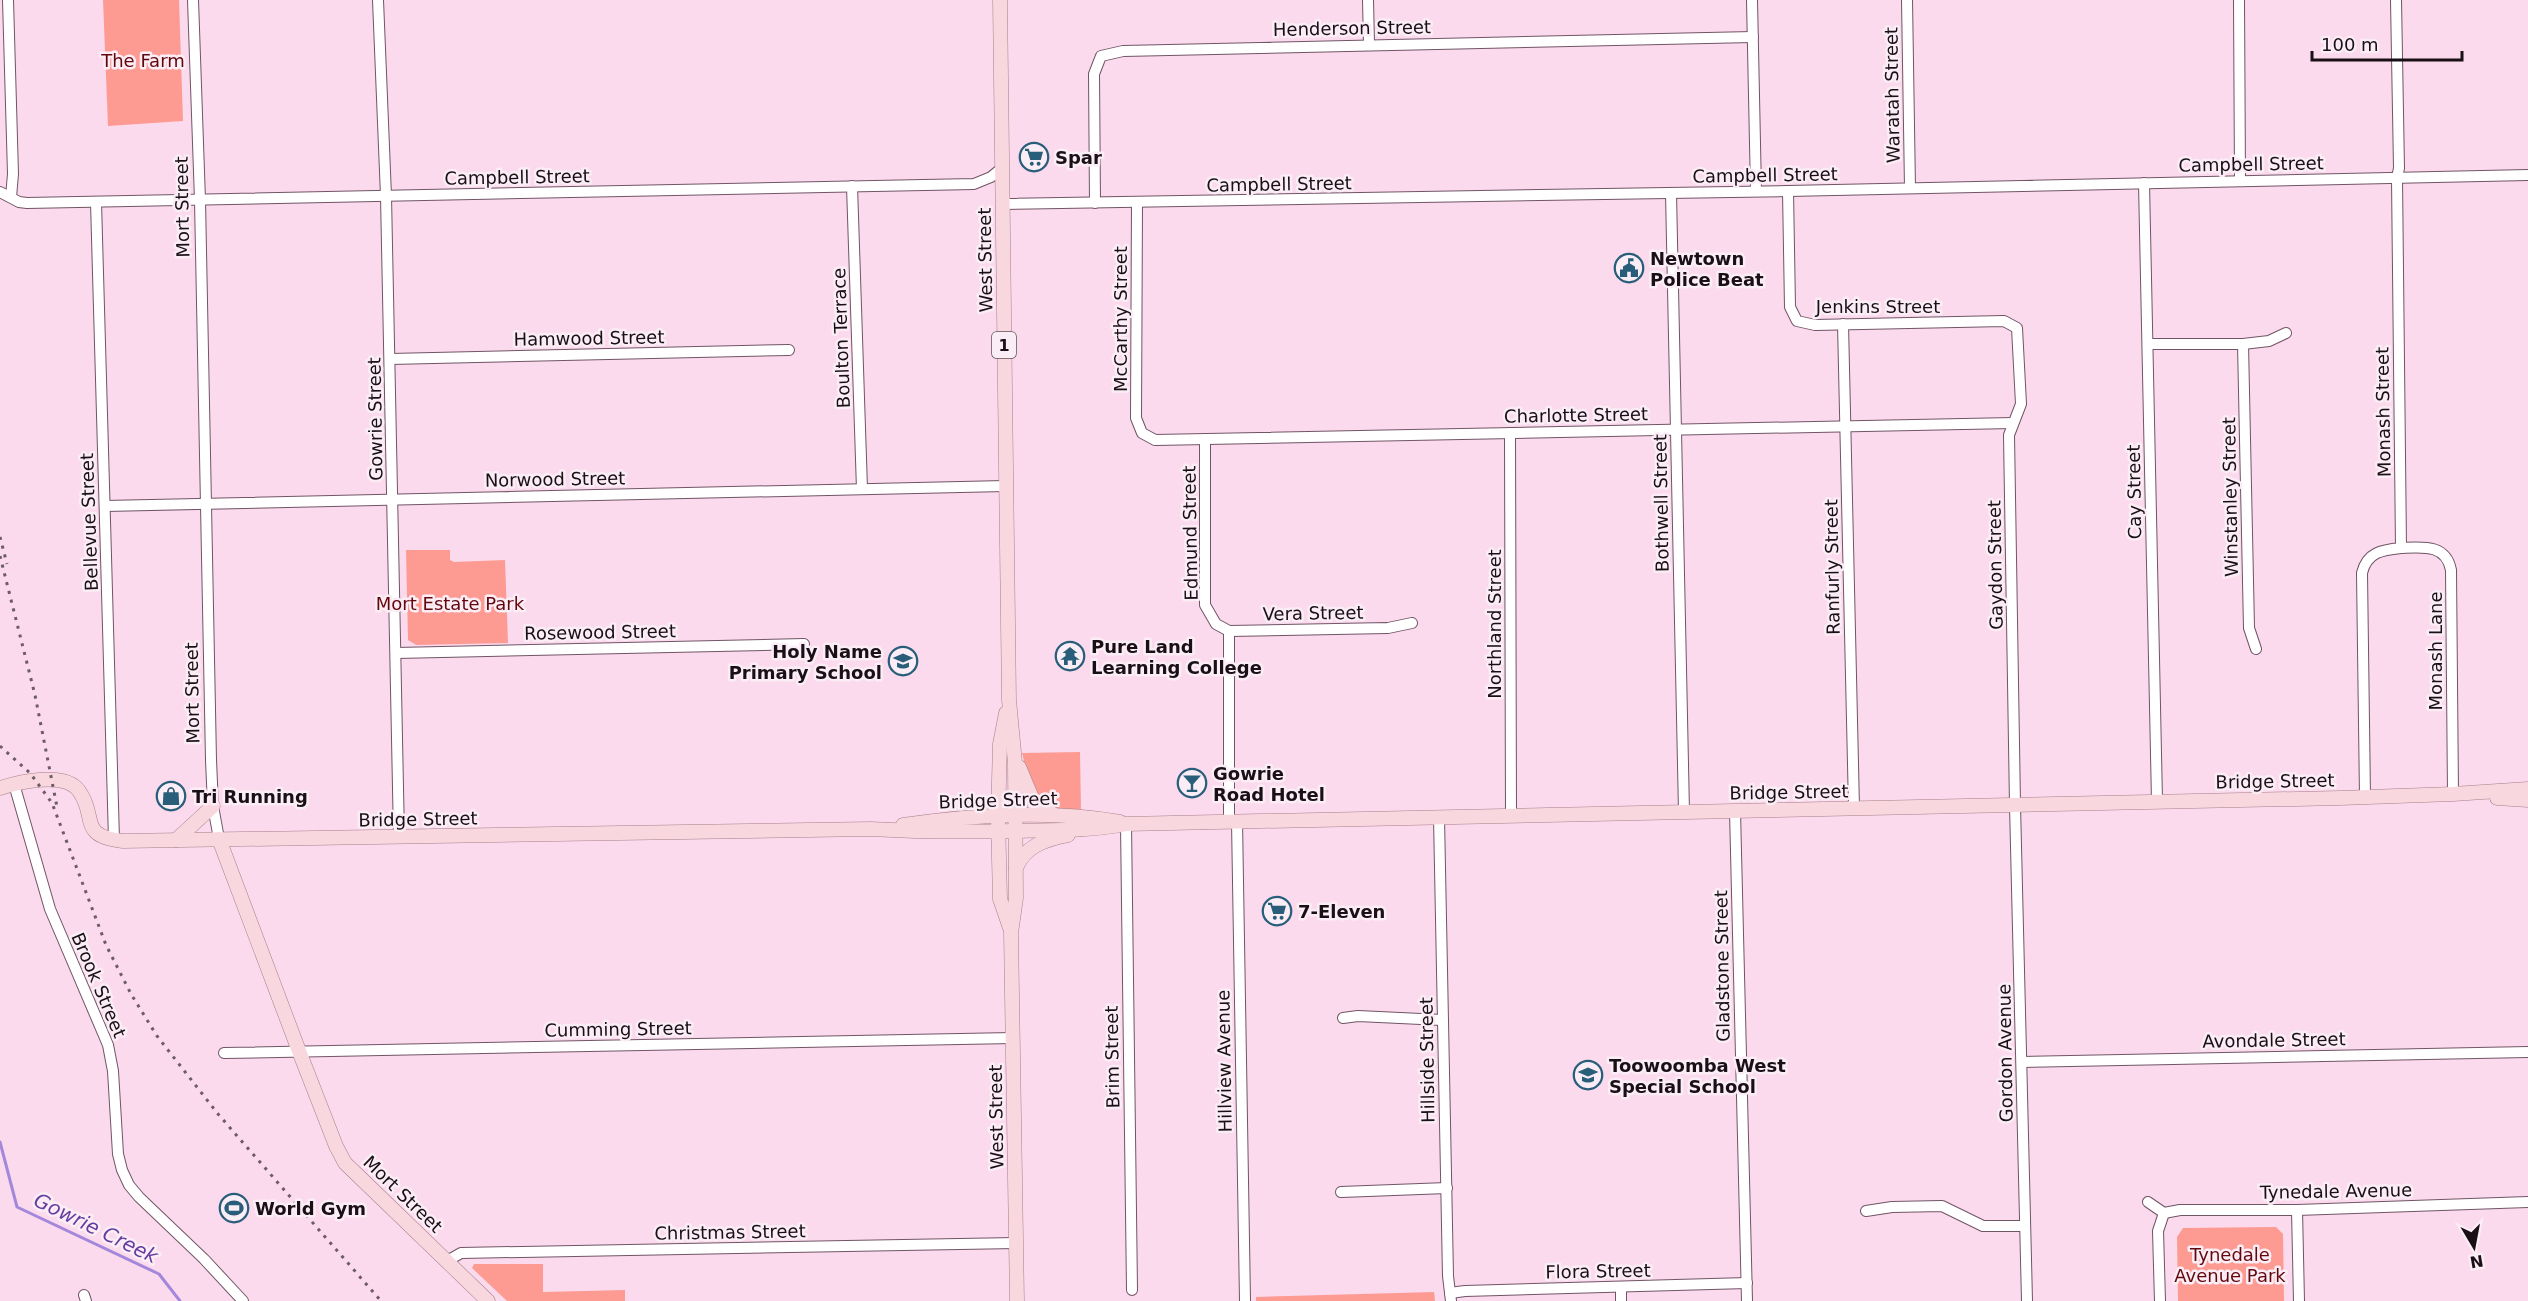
<svg xmlns="http://www.w3.org/2000/svg" width="2528" height="1301" viewBox="0 0 2528 1301" font-family="'DejaVu Sans',sans-serif">
  <style>
    .green { fill: #fd9b93 }
    .lines { fill: none; stroke-linecap: round; stroke-linejoin: round }
    .stream { stroke: #a387db; stroke-width: 3 }
    .minor-casing { stroke: #705565; stroke-width: 12 }
    .major-casing { stroke: #a77f8a; stroke-width: 15 }
    .minor { stroke: #fff; stroke-width: 10 }
    .major { stroke: #f8d7df; stroke-width: 14 }
    .rail { stroke: #6d5b66; stroke-width: 3; stroke-dasharray: 3 6; stroke-linecap: butt }
    .labels { text-anchor: middle; dominant-baseline: central; stroke-width: 5; stroke-linejoin: round; paint-order: stroke }
    .shield { fill: #fbedf5; stroke: #5d5258; stroke-width: 1.5 }
    .shield-label { font-size: 16px; font-weight: bold; fill: #190f15 }
    .street-label { font-size: 18px; fill: #190f15; stroke: #fbedf5 }
    .park-label { font-size: 18px; fill: #63070d; stroke: #fbedf5 }
    .poi-label { font-size: 18px; font-weight: bold; fill: #190f15; stroke: #fbedf5; text-anchor: start }
    .water-label { font-size: 20px; font-style: italic; fill: #653da0; stroke: #fbedf5 }
  </style>
  <rect width="100%" height="100%" fill="#fbdaed"/>
  <g class="green">
    <polygon points="103,0 179,0 183,121 108,126"/>
    <polygon points="406,550 450,550 450,560 454,562 505,560 508,643 416,645 408,640"/>
    <path d="M1080,752l1,58c-10,-1 -23,1 -33,-3 -16,-6 -22,-39 -26,-54z"/>
    <polygon points="2276,1227 2283,1234 2284,1301 2178,1301 2177,1237 2183,1228"/>
    <polygon points="474,1264 543,1264 543,1292 625,1290 625,1301 507,1301 472,1268"/>
    <polygon points="1434,1292 1435,1301 1256,1301 1256,1297"/>
  </g>
  <g class="lines">
    <polyline class="stream" points="0,1142 17,1207 159,1274 180,1301"/>
    <g class="minor-casing">
      <g id="minor">
        <polyline points="8,0 13,174 11,197"/>
        <polyline points="193,0 200,200 211,760 213,806 219,839"/>
        <polyline points="378,0 386,196 399,837"/>
        <polyline points="1368,0 1369,44"/>
        <polyline points="1752,0 1756,191"/>
        <polyline points="1907,0 1910,188"/>
        <polyline points="2239,0 2240,180"/>
        <polyline points="2144,183 2157,801"/>
        <polyline points="852,186 862,489"/>
        <polyline points="1788,191 1790,307 1797,321 1815,325 2004,321 2017,328 2021,404 2009,435 2015,805 2027,1301"/>
        <polyline points="0,192 19,202 27,203 974,184 991,177 1002,168"/>
        <polyline points="1671,193 1684,812"/>
        <polyline points="96,202 114,840"/>
        <polyline points="1095,203 1094,74 1101,56 1123,51 1753,37"/>
        <polyline points="1137,203 1136,418 1142,433 1155,440 2013,423"/>
        <polyline points="1002,204 1788,191 2528,175"/>
        <polyline points="1843,324 1854,808"/>
        <polyline points="2148,344 2243,344 2249,628 2256,649"/>
        <polyline points="2243,344 2269,341 2286,333"/>
        <polyline points="390,359 789,350"/>
        <polyline points="1510,433 1511,815"/>
        <polyline points="1205,439 1205,605 1216,624 1229,631 1388,628 1412,623"/>
        <polyline points="105,506 1005,486"/>
        <path d="M2401,548c22,-1 45,-4 50,22l2,224"/>
        <polyline points="396,653 804,644"/>
        <polyline points="14,784 50,909 108,1045 113,1071 118,1154 122,1170 129,1185 139,1197 204,1259 243,1301"/>
        <path d="M2365,797l-3,-224c5,-21 20,-23 39,-25l-4,-370 2,-10 -3,-168"/>
        <polyline points="1735,811 1747,1301"/>
        <polyline points="1439,817 1448,1276 1451,1301"/>
        <polyline points="1229,821 1229,631"/>
        <polyline points="1237,821 1245,1301"/>
        <polyline points="1126,824 1132,1290"/>
        <polyline points="1343,1018 1358,1016 1442,1020"/>
        <polyline points="224,1053 1013,1038"/>
        <polyline points="2022,1062 2528,1052"/>
        <polyline points="1341,1192 1447,1188"/>
        <polyline points="2148,1202 2164,1213 2180,1210 2297,1210 2528,1202"/>
        <polyline points="2297,1210 2299,1301"/>
        <polyline points="1866,1211 1892,1207 1942,1206 1983,1226 2025,1226"/>
        <polyline points="447,1261 461,1253 1016,1243"/>
        <polyline points="1621,1287 1621,1301"/>
        <polyline points="1450,1293 1465,1291 1747,1283"/>
        <polyline points="84,1295 86,1301"/>
        <polyline points="2160,1301 2158,1231 2164,1213"/>
      </g>
    </g>
    <g class="major-casing">
      <g id="major">
        <polyline points="1000,0 1009,700 1015,763 1016,898 1011,933 1017,1301"/>
        <polyline points="1006,713 1000,744 998,817 1000,899 1010,928"/>
        <polyline points="1019,767 1035,805 1053,814"/>
        <path d="M0,788c19,-6 65,-17 79,3 19,26 -2,45 44,50l748,-12c48,3 96,3 144,2 37,-1 74,0 111,-7l1214,-26 113,-4 75,-5"/>
        <polyline points="2497,798 2528,800"/>
        <path d="M903,825c68,-10 149,-15 217,-3"/>
        <polyline points="219,839 299,1051 336,1146 345,1163 488,1301"/>
        <polyline points="176,840 213,806"/>
        <path d="M1016,868c9,-22 30,-29 52,-33"/>
      </g>
    </g>
    <use href="#minor" class="minor"/>
    <use href="#major" class="major"/>
    <g class="rail">
      <polyline points="0,537 7,564"/>
      <polyline points="0,556 35,695 57,807"/>
      <polyline points="0,746 30,773 52,803 106,945 131,994 157,1036 218,1114 381,1301"/>
    </g>
  </g>
  <defs>
    <g id="supermarket-ring" transform="scale(1.5)"><circle r="9.5" fill="#fbedf5" stroke="#295e7a" stroke-width="1.5"/><path d="M-6-5.5h2.5l.6 2H6L4.5 2H-2.5L-4.4-4H-6ZM-1.5 3.2a1.3 1.3 0 1 0 .1 0ZM3 3.2a1.3 1.3 0 1 0 .1 0Z" fill="#295e7a"/></g>
    <g id="civic-ring" transform="scale(1.5)"><circle r="9.5" fill="#fbedf5" stroke="#295e7a" stroke-width="1.5"/><path d="M-.6-6.5H3V-4.5H.6V-3L4-1V1h2V6H-6V1h2V-1L-.6-3ZM-1.2 2.5V6h2.4V2.5Z" fill="#295e7a"/></g>
    <g id="temple-ring" transform="scale(1.5)"><circle r="9.5" fill="#fbedf5" stroke="#295e7a" stroke-width="1.5"/><path d="M0-6L5-2H3V0L6.5 2.5H4V6H1.5V3h-3V6H-4V2.5H-6.5L-3 0V-2H-5Z" fill="#295e7a"/></g>
    <g id="school-ring" transform="scale(1.5)"><circle r="9.5" fill="#fbedf5" stroke="#295e7a" stroke-width="1.5"/><path d="M0-5L7-2L0 1L-7-2ZM-4 1L0 2.5L4 1V4Q0 6-4 4Z" fill="#295e7a"/></g>
    <g id="bar-ring" transform="scale(1.5)"><circle r="9.5" fill="#fbedf5" stroke="#295e7a" stroke-width="1.5"/><path d="M-6-5H6L.8 .8V4.5H3.5V6h-7V4.5H-.8V.8Z" fill="#295e7a"/></g>
    <g id="shop-ring" transform="scale(1.5)"><circle r="9.5" fill="#fbedf5" stroke="#295e7a" stroke-width="1.5"/><path d="M-5-2.5h2.3a2.7 3.5 0 0 1 5.4 0H5L5.5 6h-11ZM-1.5-2.5h3a1.5 2.3 0 0 0-3 0Z" fill="#295e7a"/></g>
    <g id="stadium-ring" transform="scale(1.5)"><circle r="9.5" fill="#fbedf5" stroke="#295e7a" stroke-width="1.5"/><path d="M0-5a6.5 5 0 1 0 0 10a6.5 5 0 1 0 0-10ZM-3.5-1.8h7v3.6h-7Z" fill="#295e7a"/></g>
  </defs>
  <g fill-rule="evenodd">
    <use href="#supermarket-ring" x="1034" y="157"/>
    <use href="#civic-ring" x="1629" y="268"/>
    <use href="#temple-ring" x="1070" y="656"/>
    <use href="#school-ring" x="903" y="661"/>
    <use href="#bar-ring" x="1192" y="783"/>
    <use href="#shop-ring" x="171" y="796"/>
    <use href="#supermarket-ring" x="1277" y="911"/>
    <use href="#school-ring" x="1588" y="1075"/>
    <use href="#stadium-ring" x="234" y="1208"/>
  </g>
  <g class="labels">
    <rect class="shield" x="992" y="332" width="24" height="26" rx="4.5"/>
    <g class="shield-label">
      <text x="1004" y="345">1</text>
    </g>
    <g class="street-label">
      <text transform="translate(1352 28) rotate(-1)">Henderson Street</text>
      <text transform="translate(1892 95) rotate(-91)">Waratah Street</text>
      <text transform="translate(2251 164) rotate(-1)">Campbell Street</text>
      <text transform="translate(1765 175) rotate(-1)">Campbell Street</text>
      <text transform="translate(517 177) rotate(-1)">Campbell Street</text>
      <text transform="translate(1279 184) rotate(-1)">Campbell Street</text>
      <text transform="translate(182 207) rotate(-91)">Mort Street</text>
      <text transform="translate(985 260) rotate(-91)">West Street</text>
      <text x="1878" y="306">Jenkins Street</text>
      <text transform="translate(1120 319) rotate(-90)">McCarthy Street</text>
      <text transform="translate(589 338) rotate(-1)">Hamwood Street</text>
      <text transform="translate(841 338) rotate(-92)">Boulton Terrace</text>
      <text transform="translate(2383 412) rotate(-91)">Monash Street</text>
      <text transform="translate(1576 415) rotate(-1)">Charlotte Street</text>
      <text transform="translate(375 419) rotate(-91)">Gowrie Street</text>
      <text transform="translate(555 479) rotate(-1)">Norwood Street</text>
      <text transform="translate(2134 492) rotate(-91)">Cay Street</text>
      <text transform="translate(2230 497) rotate(-91)">Winstanley Street</text>
      <text transform="translate(1661 503) rotate(-91)">Bothwell Street</text>
      <text transform="translate(89 522) rotate(-92)">Bellevue Street</text>
      <text transform="translate(1190 533) rotate(-91)">Edmund Street</text>
      <text transform="translate(1995 565) rotate(-91)">Gaydon Street</text>
      <text transform="translate(1832 567) rotate(-91)">Ranfurly Street</text>
      <text transform="translate(1313 613) rotate(-1)">Vera Street</text>
      <text transform="translate(1494 624) rotate(-90)">Northland Street</text>
      <text transform="translate(600 632) rotate(-1)">Rosewood Street</text>
      <text transform="translate(2435 651) rotate(-90)">Monash Lane</text>
      <text transform="translate(192 693) rotate(-91)">Mort Street</text>
      <text transform="translate(2275 781) rotate(-1)">Bridge Street</text>
      <text transform="translate(1789 792) rotate(-1)">Bridge Street</text>
      <text transform="translate(998 800) rotate(-2)">Bridge Street</text>
      <text transform="translate(418 819) rotate(-1)">Bridge Street</text>
      <text transform="translate(1722 966) rotate(-91)">Gladstone Street</text>
      <text transform="translate(99 985) rotate(67)">Brook Street</text>
      <text transform="translate(618 1029) rotate(-1)">Cumming Street</text>
      <text transform="translate(2274 1040) rotate(-1)">Avondale Street</text>
      <text transform="translate(2005 1053) rotate(-91)">Gordon Avenue</text>
      <text transform="translate(1112 1057) rotate(-91)">Brim Street</text>
      <text transform="translate(1427 1060) rotate(-91)">Hillside Street</text>
      <text transform="translate(1224 1061) rotate(-91)">Hillview Avenue</text>
      <text transform="translate(996 1117) rotate(-91)">West Street</text>
      <text transform="translate(2336 1191) rotate(-1)">Tynedale Avenue</text>
      <text transform="translate(403 1194) rotate(44)">Mort Street</text>
      <text transform="translate(730 1232) rotate(-1)">Christmas Street</text>
      <text transform="translate(1598 1271) rotate(-1)">Flora Street</text>
    </g>
    <g class="park-label">
      <text x="143" y="60">The Farm</text>
      <text x="450" y="603">Mort Estate Park</text>
      <text x="2230" y="1254">Tynedale<tspan x="2230" dy="21">Avenue Park</tspan></text>
    </g>
    <g class="poi-label">
      <text x="1055" y="157">Spar</text>
      <text x="1650" y="258">Newtown<tspan x="1650" dy="21">Police Beat</tspan></text>
      <text x="1091" y="646">Pure Land<tspan x="1091" dy="21">Learning College</tspan></text>
      <text x="882" y="651" text-anchor="end">Holy Name<tspan x="882" dy="21">Primary School</tspan></text>
      <text x="1213" y="773">Gowrie<tspan x="1213" dy="21">Road Hotel</tspan></text>
      <text x="192" y="796">Tri Running</text>
      <text x="1298" y="911">7-Eleven</text>
      <text x="1609" y="1065">Toowoomba West<tspan x="1609" dy="21">Special School</tspan></text>
      <text x="255" y="1208">World Gym</text>
    </g>
    <g class="water-label">
      <text transform="translate(96 1228) rotate(26)">Gowrie Creek</text>
    </g>
  </g>
  <g transform="translate(2474 1247) rotate(170)" stroke="#fbedf5" stroke-width="4.5" paint-order="stroke">
  <path d="M0-4.5L10 22L0 15L-10 22Z" fill="#190f15"/>
  <text y="-9" font-size="16" font-weight="bold" text-anchor="middle" fill="#190f15">N</text>
  </g>
  <path d="M2312 51v9h150v-9" fill="none" stroke="#190f15" stroke-width="3"/>
  <text x="2321" y="51" font-size="18" fill="#190f15" stroke="#fbedf5" stroke-width="4.5" paint-order="stroke">100 m</text>
</svg>
